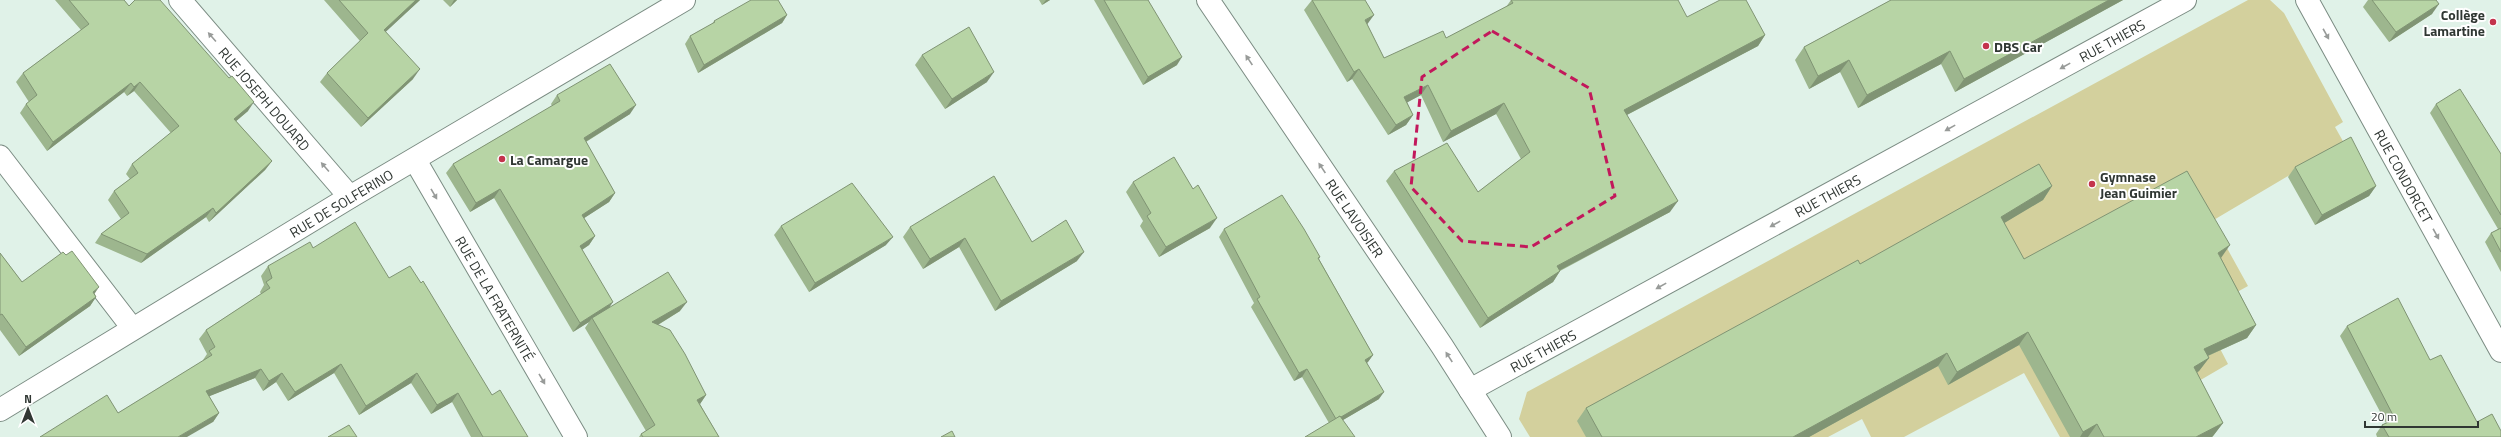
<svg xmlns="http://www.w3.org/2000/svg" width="2501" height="437" viewBox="0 0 2501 437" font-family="'Titillium Web',sans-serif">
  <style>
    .green { fill: #d3d09d }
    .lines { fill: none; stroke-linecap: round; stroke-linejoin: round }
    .lane-casing { stroke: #7b8c83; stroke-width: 23 }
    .street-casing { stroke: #7b8c83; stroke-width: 24 }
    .lane { stroke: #fff; stroke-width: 21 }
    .street { stroke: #fff; stroke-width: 22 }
    .wall { fill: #9db68e }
    .shaded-wall { fill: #809474 }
    .building { fill: #b7d4a5; stroke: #809474 }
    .oneway { fill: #989b99 }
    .marked { fill: none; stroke: #c2185b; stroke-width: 3; stroke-dasharray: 8 5; stroke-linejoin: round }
    .poi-dot { fill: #c4334c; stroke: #fff; stroke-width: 1.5 }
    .labels { text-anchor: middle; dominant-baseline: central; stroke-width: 4; stroke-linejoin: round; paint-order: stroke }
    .poi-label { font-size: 14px; font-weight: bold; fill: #303733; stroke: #fff; text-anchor: start }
    .street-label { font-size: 14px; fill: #303733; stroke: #fff }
  </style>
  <rect width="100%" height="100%" fill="#e0f2e8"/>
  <polygon class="green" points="2248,0 2270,0 2284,13 2343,122 2335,127 2344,143 2212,221 2248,286 2201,312 2228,364 2103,437 2060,437 2024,373 1904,437 1871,437 1862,419 1828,437 1530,437 1519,419 1527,392"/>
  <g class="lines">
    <g class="lane-casing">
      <polyline id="lane" points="0,156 133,329"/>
    </g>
    <g class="street-casing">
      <g id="street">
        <path id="s1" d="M180,0l170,197"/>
        <path id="s2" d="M1208,0l234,346 58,91"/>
        <path id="s3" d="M2307,0l194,351"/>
        <path id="s4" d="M415,160l161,277"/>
        <path id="s5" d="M1470,390l715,-390"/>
        <path id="s6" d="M0,410l350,-213 334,-197"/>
      </g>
    </g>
    <use href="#lane" class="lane"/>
    <use href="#street" class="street"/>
  </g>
  <g class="wall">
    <polygon points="55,0 124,0 129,6 248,111 236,121 272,161 265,170 209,222 206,217 141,263 95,243 101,234 121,219 108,200 114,191 130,179 126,174 132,164 171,133 134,91 127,96 124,92 47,151 20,113 26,104 29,102 16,82 23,73 81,30"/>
    <polygon points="324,0 420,0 385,32 413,79 361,127 320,82 327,73 360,41"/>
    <polygon points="443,0 457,0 450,7"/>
    <polygon points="1039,0 1050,0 1042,5"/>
    <polygon points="1094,0 1148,0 1177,65 1143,85"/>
    <polygon points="1312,0 1367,24 1384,58 1446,38 1506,7 1511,0 1687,17 1765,35 1758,46 1627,115 1670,212 1560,271 1553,282 1480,328 1386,181 1394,171 1478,192 1521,159 1496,114 1443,142 1421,95 1407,102 1413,115 1406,125 1388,135 1352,79 1347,82 1304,10"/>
    <polygon points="1891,0 2123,0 1955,92 1941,64 1858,108 1840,72 1809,89 1795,60 1804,47"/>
    <polygon points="2368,0 2436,0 2432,14 2389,42 2363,7"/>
    <polygon points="787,15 782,23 698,73 685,44 690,36 712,24 714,21"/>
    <polygon points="922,55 987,82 945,109 915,65"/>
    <polygon points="557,95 630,114 586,142 615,193 609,202 584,218 595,236 589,245 582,250 610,308 680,311 658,325 706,395 700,404 719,437 639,437 641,434 646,431 585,328 589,322 573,332 494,198 470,212 446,173 453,164 552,106 551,104"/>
    <polygon points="2436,104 2501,154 2501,272 2485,242 2491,233 2498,229 2430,113"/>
    <polygon points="2295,167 2376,186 2369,196 2315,225 2288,177"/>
    <polygon points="1133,182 1193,189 1210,228 1159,257 1140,226 1143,221 1126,192"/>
    <polygon points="2052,186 2043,200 2004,223 2024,259 2221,258 2256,325 2247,338 2208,356 2209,358 2199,371 2197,373 2223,423 2213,436 2212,437 2070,437 2019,345 1948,385 1938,366 1809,437 1586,437 1577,421 1586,408 1860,264"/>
    <polygon points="781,226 886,245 809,292 774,235"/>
    <polygon points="910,227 1032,242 1077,261 995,311 959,247 923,269 903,237"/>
    <polygon points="1224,229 1320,257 1319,259 1373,355 1367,363 1379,399 1343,420 1329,423 1302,377 1294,381 1251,307 1254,303 1219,237"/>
    <polygon points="313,248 389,278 528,437 471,437 452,402 431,414 411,383 359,415 334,373 288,401 276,382 263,391 255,378 209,396 219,413 213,422 118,413 203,361 203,360 207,354 199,339 206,330 261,294 260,292 264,285 261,276 268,266"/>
    <polygon points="0,253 22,282 95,294 96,297 90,306 19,356 0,330"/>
    <polygon points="2347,326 2430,360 2477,422 2501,437 2377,437 2376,434 2382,425 2386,423 2340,336"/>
  </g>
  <g class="shaded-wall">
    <polygon points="416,0 420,0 377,40 384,30"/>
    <polygon points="454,0 457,0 450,7"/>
    <polygon points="1046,0 1050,0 1042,5"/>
    <polygon points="2109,0 2123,0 1955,92 1964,79"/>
    <polygon points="2439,4 2432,14 2389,42 2396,32"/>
    <polygon points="787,15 782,23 698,73 704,65"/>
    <polygon points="1374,15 1366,26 1365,20"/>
    <polygon points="1765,35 1758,46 1617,120 1624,110"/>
    <polygon points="1950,51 1941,64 1858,108 1867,95"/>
    <polygon points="1182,57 1177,65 1143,85 1148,77"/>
    <polygon points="1849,60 1840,72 1809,89 1818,76"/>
    <polygon points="420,69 413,79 361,127 368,118"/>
    <polygon points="1359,69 1352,79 1347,82 1354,72"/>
    <polygon points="994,72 987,82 945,109 952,99"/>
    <polygon points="140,82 134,91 127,96 134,87"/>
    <polygon points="131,83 124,92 47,151 53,142"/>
    <polygon points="1428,85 1421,95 1397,108 1404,97"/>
    <polygon points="254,102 248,111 228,128 234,119"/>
    <polygon points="1504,103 1496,114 1443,142 1451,131"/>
    <polygon points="636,105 630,114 577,147 584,138"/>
    <polygon points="1413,115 1406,125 1388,135 1396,125"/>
    <polygon points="272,161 265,170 209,222 216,213"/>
    <polygon points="2052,186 2043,200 1991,231 2001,217"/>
    <polygon points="2376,186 2369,196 2315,225 2322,215"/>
    <polygon points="500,189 494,198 470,212 476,203"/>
    <polygon points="615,193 609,202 575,224 582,215"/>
    <polygon points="1678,201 1670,212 1549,276 1557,266"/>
    <polygon points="213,208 206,217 141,263 147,254"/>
    <polygon points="1217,218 1210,228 1159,257 1166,247"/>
    <polygon points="595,236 589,245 574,255 580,246"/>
    <polygon points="893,237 886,245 809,292 815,283"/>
    <polygon points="965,238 959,247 923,269 930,259"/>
    <polygon points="2230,245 2221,258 2218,253"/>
    <polygon points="1084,252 1077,261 995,311 1001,301"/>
    <polygon points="1560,271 1553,282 1480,328 1488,318"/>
    <polygon points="99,287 93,296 93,292"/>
    <polygon points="96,297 90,306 19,356 26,347"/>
    <polygon points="613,302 607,311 592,318 589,322 573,332 580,323"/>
    <polygon points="687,302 680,311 646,332 652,322"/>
    <polygon points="2256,325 2247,338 2194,362 2204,349"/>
    <polygon points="2028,332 2019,345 1948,385 1957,372"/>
    <polygon points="1947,353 1938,366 1809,437 1793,437"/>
    <polygon points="1373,355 1368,362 1360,367 1365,360"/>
    <polygon points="2209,358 2199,371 2184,380 2194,367"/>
    <polygon points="341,364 334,373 288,401 295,392"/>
    <polygon points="261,369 255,378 200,400 206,391"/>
    <polygon points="1307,369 1302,377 1294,381 1299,373"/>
    <polygon points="282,373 276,382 263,391 269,381"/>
    <polygon points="417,373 411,383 359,415 366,406"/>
    <polygon points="1384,392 1379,399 1331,427 1337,419"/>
    <polygon points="458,393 452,402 431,414 437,405"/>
    <polygon points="706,395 700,404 697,400"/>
    <polygon points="219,413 213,422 187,437 178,437"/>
    <polygon points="2223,423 2213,436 2212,437 2196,437"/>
    <polygon points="2097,424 2088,437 2080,437 2083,432"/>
  </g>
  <g class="building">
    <polygon points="69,0 124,0 129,6 135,0 160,0 229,78 232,76 254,102 234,119 272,161 216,213 213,208 147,254 101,234 129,213 114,191 138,173 132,164 179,126 140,82 134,87 131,83 53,142 26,104 37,95 23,73 89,24"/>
    <polygon points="339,0 416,0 384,30 420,69 368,118 327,73 368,33"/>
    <polygon points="751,0 778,0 787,15 704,65 690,36 715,22 714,21"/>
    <polygon points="1104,0 1148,0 1182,57 1148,77"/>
    <polygon points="1312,0 1365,0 1374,15 1365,20 1384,58 1443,31 1446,38 1513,3 1511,0 1678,0 1687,17 1720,0 1746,0 1765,35 1624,110 1678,201 1557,266 1560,271 1488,318 1394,171 1447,143 1478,192 1530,152 1504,103 1451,131 1428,85 1404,97 1413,115 1396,125 1359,69 1354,72"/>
    <polygon points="1891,0 2109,0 1964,79 1950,51 1867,95 1849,60 1818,76 1804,47"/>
    <polygon points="2372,0 2436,0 2439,4 2396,32"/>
    <polygon points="969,27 994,72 952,99 922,55"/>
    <polygon points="610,64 636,105 584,138 615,193 582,215 595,236 580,246 613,302 580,323 500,189 476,203 453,164 560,101 557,95"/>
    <polygon points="2460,89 2501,154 2501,215 2436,104"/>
    <polygon points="2351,137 2376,186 2322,215 2295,167"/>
    <polygon points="1174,157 1193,189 1198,185 1217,218 1166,247 1147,216 1151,213 1133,182"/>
    <polygon points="2039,164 2052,186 2001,217 2024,259 2187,171 2230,245 2218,253 2256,325 2204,349 2209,358 2194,367 2223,423 2196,437 2104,437 2097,424 2083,432 2028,332 1957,372 1947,353 1793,437 1602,437 1586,408 1858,260 1860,264"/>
    <polygon points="994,176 1032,242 1066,220 1084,252 1001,301 965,238 930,259 910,227"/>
    <polygon points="852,183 893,237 815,283 781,226"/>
    <polygon points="1282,195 1304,229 1320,257 1318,258 1373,355 1365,360 1384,392 1341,417 1340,416 1336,419 1307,369 1299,373 1257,299 1260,297 1224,229"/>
    <polygon points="355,222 389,278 410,266 421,283 423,281 492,395 500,390 528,437 483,437 458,393 437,405 417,373 366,406 341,364 295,392 282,373 269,381 261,369 206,391 219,413 178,437 40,437 107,395 118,413 212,355 209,351 215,347 206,330 270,288 266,282 272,278 268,266 310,242 313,248"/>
    <polygon points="2501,228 2501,252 2491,233"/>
    <polygon points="72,251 99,287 93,292 96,297 26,347 2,314 0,315 0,253 22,282 63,252 66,255"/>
    <polygon points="668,272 687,302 652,322 670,330 685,354 706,395 697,400 719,437 643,437 641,434 655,425 592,318"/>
    <polygon points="2398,298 2430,360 2441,355 2477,422 2492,414 2501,431 2501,437 2389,437 2382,425 2395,419 2347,326"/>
    <polygon points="1340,416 1355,437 1305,437"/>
    <polygon points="349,425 357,437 328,437"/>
    <polygon points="952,431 955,437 941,437"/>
  </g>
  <defs><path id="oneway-solid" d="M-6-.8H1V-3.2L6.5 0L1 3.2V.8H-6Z"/></defs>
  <g class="oneway">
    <use href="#oneway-solid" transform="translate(2326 34) rotate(61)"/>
    <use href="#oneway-solid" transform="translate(212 37) rotate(-131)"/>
    <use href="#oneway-solid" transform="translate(1249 60) rotate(-124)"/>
    <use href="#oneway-solid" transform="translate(2065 66) rotate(151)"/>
    <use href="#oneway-solid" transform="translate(1950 128) rotate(151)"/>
    <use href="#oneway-solid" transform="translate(325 167) rotate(-131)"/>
    <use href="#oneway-solid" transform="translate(1322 168) rotate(-124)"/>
    <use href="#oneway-solid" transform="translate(434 194) rotate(60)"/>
    <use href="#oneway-solid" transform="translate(1775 224) rotate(151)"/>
    <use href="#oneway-solid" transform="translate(2436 234) rotate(61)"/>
    <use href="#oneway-solid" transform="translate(1661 286) rotate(151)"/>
    <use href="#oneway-solid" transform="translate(1449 357) rotate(-123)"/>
    <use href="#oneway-solid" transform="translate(542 379) rotate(60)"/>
  </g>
  <path class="marked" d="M1492,31l97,57 26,108 -84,51 -69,-6 -51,-54 11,-110z"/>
  <g class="poi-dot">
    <circle cx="2493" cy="22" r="4"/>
    <circle cx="1986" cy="46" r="4"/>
    <circle cx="502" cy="159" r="4"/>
    <circle cx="2092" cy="184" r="4"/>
  </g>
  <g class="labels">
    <g class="poi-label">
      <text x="2485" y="14" text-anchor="end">Collège<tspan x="2485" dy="16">Lamartine</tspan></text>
      <text x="1994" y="46">DBS Car</text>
      <text x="510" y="159">La Camargue</text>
      <text x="2100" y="176">Gymnase<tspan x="2100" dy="16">Jean Guimier</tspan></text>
    </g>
    <g class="street-label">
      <text stroke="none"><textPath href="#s5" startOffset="731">RUE THIERS</textPath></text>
      <text stroke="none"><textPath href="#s1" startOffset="130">RUE JOSEPH DOUARD</textPath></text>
      <text stroke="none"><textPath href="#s3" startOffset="201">RUE CONDORCET</textPath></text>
      <text stroke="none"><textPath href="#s5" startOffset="407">RUE THIERS</textPath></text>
      <text stroke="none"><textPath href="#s6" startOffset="399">RUE DE SOLFERINO</textPath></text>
      <text stroke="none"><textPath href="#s2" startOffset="263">RUE LAVOISIER</textPath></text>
      <text stroke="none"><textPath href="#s4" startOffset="160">RUE DE LA FRATERNITÉ</textPath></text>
      <text stroke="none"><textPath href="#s5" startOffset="83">RUE THIERS</textPath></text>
    </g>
  </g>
  <g transform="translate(28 409)" stroke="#ffffff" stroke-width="3" paint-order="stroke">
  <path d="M0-3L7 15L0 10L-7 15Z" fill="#303733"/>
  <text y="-6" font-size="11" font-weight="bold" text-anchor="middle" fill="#303733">N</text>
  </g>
  <path d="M2365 421v6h113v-6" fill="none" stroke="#303733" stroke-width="2"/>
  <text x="2371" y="421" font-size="12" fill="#303733" stroke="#ffffff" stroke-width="3" paint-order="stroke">20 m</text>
</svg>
